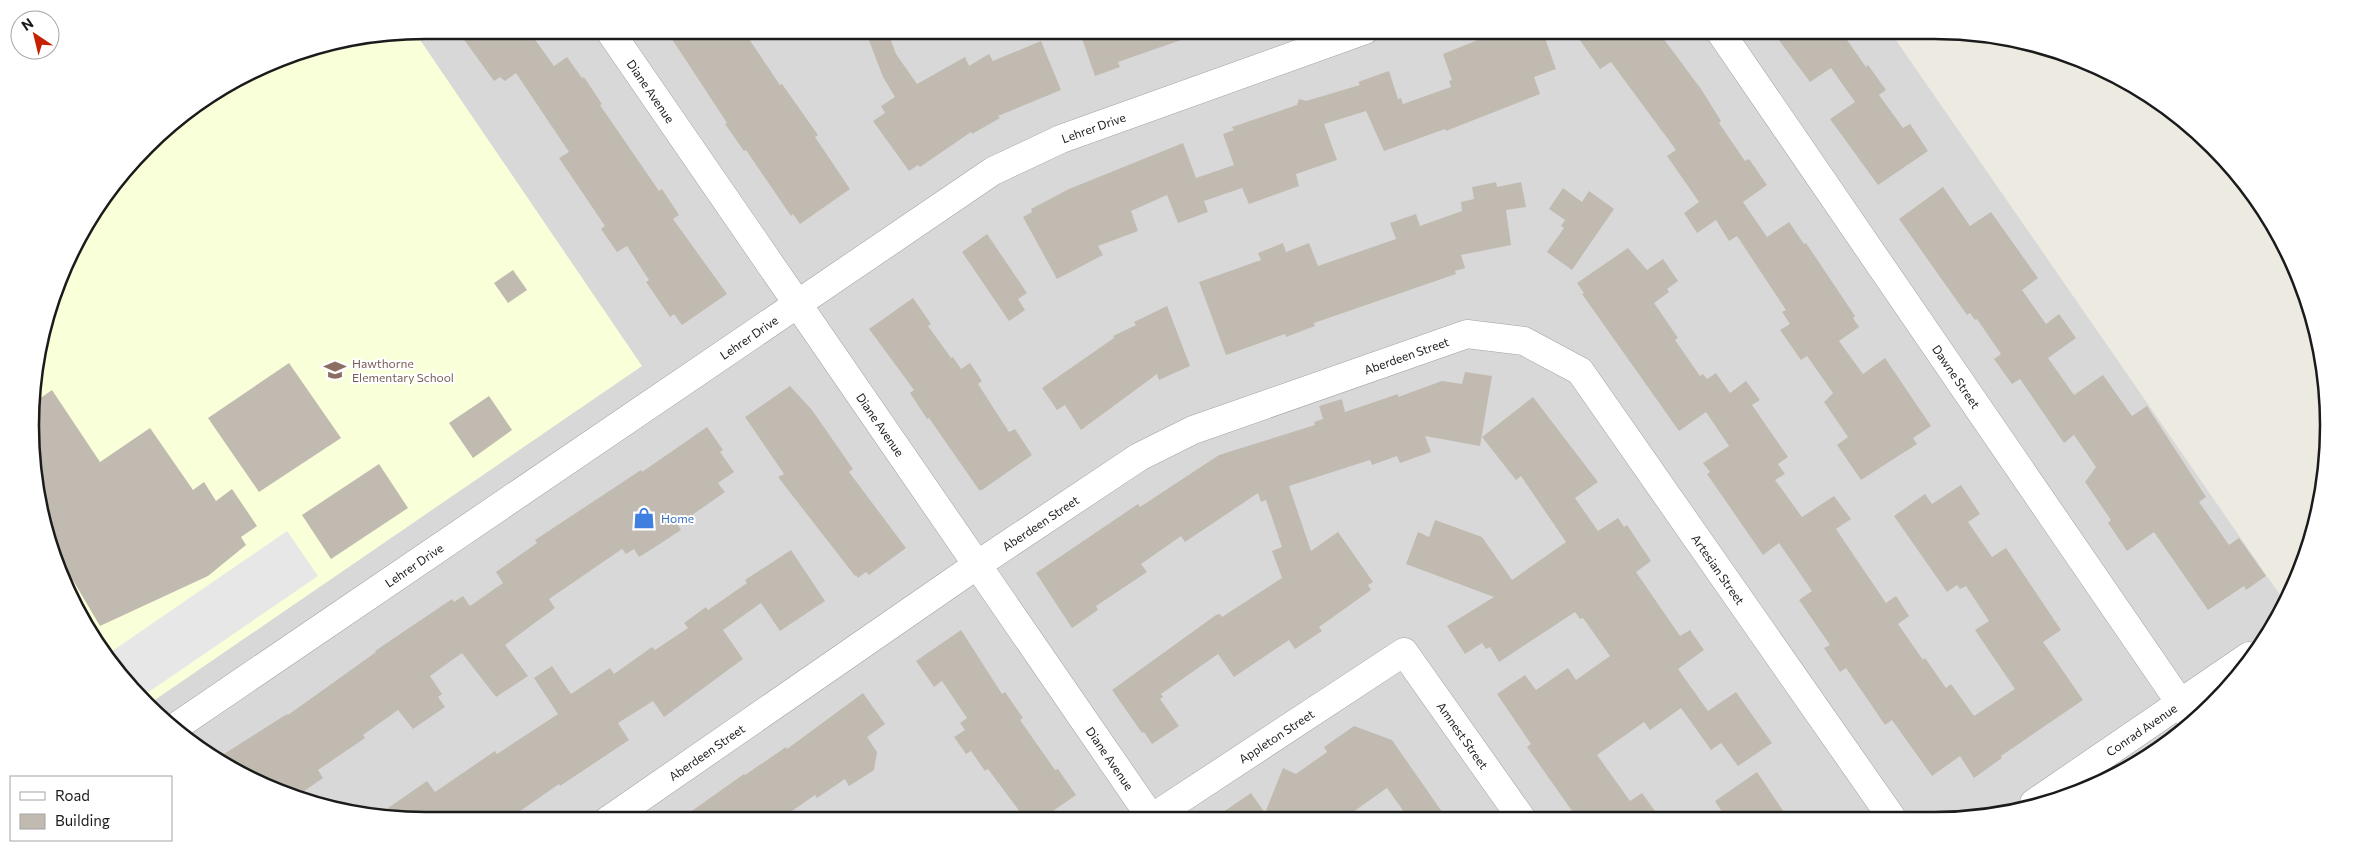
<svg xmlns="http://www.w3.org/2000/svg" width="2359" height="851" viewBox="0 0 2359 851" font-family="Commissioner,sans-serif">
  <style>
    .residential { fill: #d9d8d8 }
    .education { fill: #f9ffd8 }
    .parking { fill: #e7e7e7 }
    .building { fill: #c1bab0 }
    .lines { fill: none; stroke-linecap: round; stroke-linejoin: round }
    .minor-casing { stroke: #a2a2a2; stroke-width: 29 }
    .minor { stroke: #fff; stroke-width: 28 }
    .labels { text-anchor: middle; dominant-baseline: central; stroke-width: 4; stroke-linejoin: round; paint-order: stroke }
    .street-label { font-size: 12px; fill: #1b1b1b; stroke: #fff }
    .education-label { font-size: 12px; fill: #785e54; stroke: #fff; text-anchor: start }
    .shop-label { font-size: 12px; fill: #366cbe; stroke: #fff; text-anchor: start }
    .rim { fill: none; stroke: #1b1b1b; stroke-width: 2.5 }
  </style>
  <rect width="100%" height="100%" fill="#edebe1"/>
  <polygon class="residential" points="426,30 1889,30 2285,602 2276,624 2194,723 2108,780 1985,818 426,821 323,808 206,754 146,705 97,645 31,452 33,374 71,250 112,185 165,128 274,60 349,38"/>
  <polygon class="education" points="414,31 642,366 146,706 97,645 43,528 31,452 33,374 71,250 112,185 165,128 274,60 349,38"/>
  <polygon class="parking" points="287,531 318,576 140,698 105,656"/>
  <g class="building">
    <polygon points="457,30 528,30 554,66 567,57 582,78 584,77 602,104 600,105 659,191 662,189 679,215 673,219 727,294 682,325 674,314 670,317 646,282 649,280 627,246 617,252 601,229 605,226 559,158 569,152 516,73 505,81 500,77 494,81"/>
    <polygon points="666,30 743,30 780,85 782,84 818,135 815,137 850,189 800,224 793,214 791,216 746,150 744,151 725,124 727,123"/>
    <polygon points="865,30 887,30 896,54 917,84 965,57 969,66 989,54 993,61 1041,41 1061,90 998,116 1000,118 972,134 971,132 920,167 918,165 909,171 873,121 885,113 881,106 895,97 883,77"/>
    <polygon points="1079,30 1201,30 1201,33 1118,62 1120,67 1095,76"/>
    <polygon points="1503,30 1542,30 1556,69 1534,77 1540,94 1446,131 1445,129 1384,151 1366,111 1324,124 1337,160 1296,174 1299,186 1249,204 1242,188 1204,201 1208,212 1178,223 1167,195 1131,211 1138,231 1098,246 1103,255 1057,279 1023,217 1032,212 1031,209 1069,189 1183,143 1196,178 1234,165 1223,134 1234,130 1232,127 1297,105 1299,99 1306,101 1360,85 1358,82 1389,71 1398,99 1401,98 1403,104 1451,87 1449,81 1452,80 1443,54"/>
    <polygon points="1573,30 1657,30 1701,89 1721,121 1719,123 1745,161 1749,159 1767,185 1743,202 1767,237 1789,222 1804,244 1806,243 1855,316 1853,318 1859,327 1839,341 1863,374 1885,358 1931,426 1913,438 1917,444 1861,480 1837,445 1848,437 1824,402 1833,393 1807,356 1801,360 1780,330 1790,324 1782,312 1786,310 1737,236 1729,241 1716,220 1697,233 1684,213 1699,202 1667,156 1676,150 1611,62 1600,69"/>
    <polygon points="1791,30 1840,30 1866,67 1868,65 1886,90 1879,95 1903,128 1910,124 1928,151 1878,185 1830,119 1855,102 1831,68 1810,82 1778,39"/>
    <polygon points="1496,182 1497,187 1521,182 1526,207 1506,210 1511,245 1461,255 1465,268 1455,271 1456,274 1314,323 1315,326 1286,337 1285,334 1226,355 1199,282 1261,260 1258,253 1283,243 1286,252 1309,243 1318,266 1396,239 1390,223 1416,214 1420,226 1462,211 1461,202 1474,199 1472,187"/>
    <polygon points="1943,187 1970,226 1991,212 2038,278 2022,290 2046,324 2059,314 2076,338 2048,358 2074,395 2103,375 2132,416 2147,406 2206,497 2199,502 2229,545 2239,538 2266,576 2246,590 2244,586 2208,610 2154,532 2127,551 2108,523 2111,520 2085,482 2096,467 2074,435 2064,443 2020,379 2012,384 1994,359 2001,354 1977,319 1975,320 1970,313 1967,315 1899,219"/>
    <polygon points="1563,188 1582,202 1589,191 1614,209 1572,270 1547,252 1564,228 1561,226 1565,220 1549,209"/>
    <polygon points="987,234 1027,293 1018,299 1025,310 1009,321 962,252"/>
    <polygon points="1628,248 1647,270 1663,259 1678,281 1667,289 1669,292 1654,303 1678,338 1675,340 1700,376 1703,374 1707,379 1716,373 1730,393 1746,381 1760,400 1752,405 1788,457 1778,464 1785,474 1775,480 1802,517 1834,496 1851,519 1836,529 1886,603 1896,596 1909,616 1898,624 1923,660 1925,658 1946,688 1951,684 1974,716 2015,689 1975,630 1989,621 1966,586 1960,589 1957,585 1947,592 1894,516 1925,494 1932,504 1961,485 1980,514 1968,522 1992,557 2006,548 2061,630 2043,642 2083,700 2001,756 2002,758 1974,778 1960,756 1932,776 1892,720 1885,725 1846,668 1840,672 1824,648 1830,645 1799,600 1812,591 1779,543 1763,555 1707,474 1710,472 1703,463 1729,446 1706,412 1679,431 1582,294 1584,293 1577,283"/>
    <polygon points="513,270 527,290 508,303 494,283"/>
    <polygon points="913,298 931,324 928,326 951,358 953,357 961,369 970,363 982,381 978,384 1009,432 1015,429 1032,455 982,490 979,490 929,418 927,419 910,393 914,390 869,329"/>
    <polygon points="1167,306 1190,366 1159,380 1157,374 1081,430 1065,405 1057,410 1042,388 1114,338 1113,336 1136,325 1134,322"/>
    <polygon points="289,363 341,438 259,492 208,418"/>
    <polygon points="1465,372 1492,376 1480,446 1425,436 1431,452 1400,463 1397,456 1372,465 1370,460 1289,486 1311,551 1338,532 1373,582 1368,585 1371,590 1319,627 1322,631 1295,649 1289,640 1234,677 1218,654 1161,694 1163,697 1160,699 1179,726 1152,744 1144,732 1142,733 1112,690 1216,615 1220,614 1222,617 1282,578 1272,551 1282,547 1266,500 1261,502 1258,493 1185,542 1181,536 1141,564 1147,572 1096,606 1098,610 1072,628 1036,573 1138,504 1140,507 1219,455 1315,425 1314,422 1323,419 1319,406 1342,399 1345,412 1398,394 1398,397 1442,381 1462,384"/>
    <polygon points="790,386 812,410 853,469 849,472 906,548 869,575 866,572 858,578 856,575 855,576 778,477 784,474 745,417"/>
    <polygon points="52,390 100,462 150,428 193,490 204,482 216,501 232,489 257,526 241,537 246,545 208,576 100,626 61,560 59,562 43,528 31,452 32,404"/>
    <polygon points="489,396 512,430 473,458 449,423"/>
    <polygon points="1533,397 1598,482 1575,498 1598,531 1618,518 1624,527 1627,525 1651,561 1636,572 1680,636 1690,630 1704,650 1678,669 1708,711 1736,692 1772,743 1738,766 1721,743 1711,750 1681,708 1650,730 1644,722 1597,755 1630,801 1642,793 1660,818 1577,818 1527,747 1531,744 1497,694 1525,675 1536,690 1568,668 1576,680 1610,656 1583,618 1580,619 1575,612 1499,662 1490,647 1486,649 1482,643 1465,654 1447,626 1494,597 1406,564 1418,532 1429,537 1435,520 1482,537 1512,580 1566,542 1521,476 1516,480 1482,437"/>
    <polygon points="707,427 723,450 720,452 734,472 718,483 725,492 678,525 681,530 655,547 639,557 634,549 626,554 622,549 549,599 555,608 505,645 528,676 496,697 462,653 430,676 442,694 438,697 445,707 413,729 398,710 363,735 365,738 318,770 323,778 297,796 216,759 287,714 288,715 376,652 375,651 452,599 454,602 463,596 470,606 503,583 496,572 537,543 535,540 641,470 642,472"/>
    <polygon points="379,464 408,508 331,559 302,515"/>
    <polygon points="791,550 825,601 780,631 761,603 723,630 743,659 664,717 653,701 618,723 629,740 560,786 559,784 506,821 426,821 378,815 427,781 435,792 495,751 497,754 558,714 534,678 552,666 571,694 610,668 614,674 652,647 655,650 688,628 684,623 706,607 708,610 747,583 745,580"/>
    <polygon points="961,630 1002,694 1005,692 1023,718 1020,720 1055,770 1058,769 1076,795 1040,820 1026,820 988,769 985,771 971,751 966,754 954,737 965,730 960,723 967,718 942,681 934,687 916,661"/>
    <polygon points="863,693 885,724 867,737 877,752 874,770 868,774 849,786 845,779 817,798 815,795 779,820 679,820 744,774 745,775 786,747 787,749"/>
    <polygon points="1354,726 1392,740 1447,819 1409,819 1387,788 1343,819 1213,819 1251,793 1265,813 1283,768 1296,774 1327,752 1324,747"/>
    <polygon points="1757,772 1788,818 1726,818 1715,801"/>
  </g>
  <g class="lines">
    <g class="minor-casing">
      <g id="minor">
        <path id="s1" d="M609,30l543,789"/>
        <path id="s2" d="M1719,30l475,693"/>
        <path id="s3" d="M174,728l819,-557 68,-32 304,-109"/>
        <path id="s4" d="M2034,803l215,-147"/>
        <path id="s5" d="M1150,819l254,-167 118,167"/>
        <path id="s6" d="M607,821l370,-256 162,-108 54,-27 274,-96 57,7 56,30 312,447"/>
      </g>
    </g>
    <use href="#minor" class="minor"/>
  </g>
  <defs>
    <g id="school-bare" transform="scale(1.725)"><path d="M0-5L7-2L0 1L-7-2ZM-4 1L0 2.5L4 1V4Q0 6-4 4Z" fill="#8d6e63" stroke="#fff" stroke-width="2.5" paint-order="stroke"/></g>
    <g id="shop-bare" transform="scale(1.725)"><path d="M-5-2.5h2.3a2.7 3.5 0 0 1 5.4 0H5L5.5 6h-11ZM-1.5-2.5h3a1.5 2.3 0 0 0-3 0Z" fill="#3f7fe0" stroke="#fff" stroke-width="2.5" paint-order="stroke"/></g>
  </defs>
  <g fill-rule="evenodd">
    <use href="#school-bare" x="335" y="370"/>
    <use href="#shop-bare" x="644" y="518"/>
  </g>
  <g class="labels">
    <g class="street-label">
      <text stroke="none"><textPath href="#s1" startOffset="74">Diane Avenue</textPath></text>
      <text stroke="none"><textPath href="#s3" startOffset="1100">Lehrer Drive</textPath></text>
      <text stroke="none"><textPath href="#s3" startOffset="695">Lehrer Drive</textPath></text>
      <text stroke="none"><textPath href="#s6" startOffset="931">Aberdeen Street</textPath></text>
      <text stroke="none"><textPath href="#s2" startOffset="420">Dawne Street</textPath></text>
      <text stroke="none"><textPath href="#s1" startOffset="479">Diane Avenue</textPath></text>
      <text stroke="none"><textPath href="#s6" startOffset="526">Aberdeen Street</textPath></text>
      <text stroke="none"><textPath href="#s3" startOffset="290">Lehrer Drive</textPath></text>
      <text stroke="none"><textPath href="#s6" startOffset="1358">Artesian Street</textPath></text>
      <text stroke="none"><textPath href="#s4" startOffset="130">Conrad Avenue</textPath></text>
      <text stroke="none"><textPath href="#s5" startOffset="406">Amnest Street</textPath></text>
      <text stroke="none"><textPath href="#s5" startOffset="151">Appleton Street</textPath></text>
      <text stroke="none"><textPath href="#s6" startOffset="121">Aberdeen Street</textPath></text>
      <text stroke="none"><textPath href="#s1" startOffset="884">Diane Avenue</textPath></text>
    </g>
    <g class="education-label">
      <text x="352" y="363">Hawthorne<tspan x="352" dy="14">Elementary School</tspan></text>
    </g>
    <g class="shop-label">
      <text x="661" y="518">Home</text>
    </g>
  </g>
  <path d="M0 0H2359V851H0ZM425 39H1934A386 386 0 0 1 2320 425V426A386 386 0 0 1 1934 812H425A386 386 0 0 1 39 426V425A386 386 0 0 1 425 39Z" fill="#fff" fill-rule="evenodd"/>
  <path class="rim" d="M425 39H1934A386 386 0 0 1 2320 425V426A386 386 0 0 1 1934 812H425A386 386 0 0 1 39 426V425A386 386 0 0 1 425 39Z"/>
  <rect x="10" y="776" width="162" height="65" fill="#ffffff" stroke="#a4a4a4"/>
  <rect x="20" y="792" width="25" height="8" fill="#ffffff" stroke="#a4a4a4"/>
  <text x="55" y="801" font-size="15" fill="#1b1b1b">Road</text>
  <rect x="20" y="814" width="25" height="15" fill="#c1bab0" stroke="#a4a4a4"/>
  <text x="55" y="826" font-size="15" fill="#1b1b1b">Building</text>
  <g transform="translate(35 35) rotate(325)"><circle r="24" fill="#ffffff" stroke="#a4a4a4"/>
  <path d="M0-4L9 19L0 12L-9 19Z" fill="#c62001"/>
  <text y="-8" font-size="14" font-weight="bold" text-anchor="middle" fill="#1b1b1b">N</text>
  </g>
</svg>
